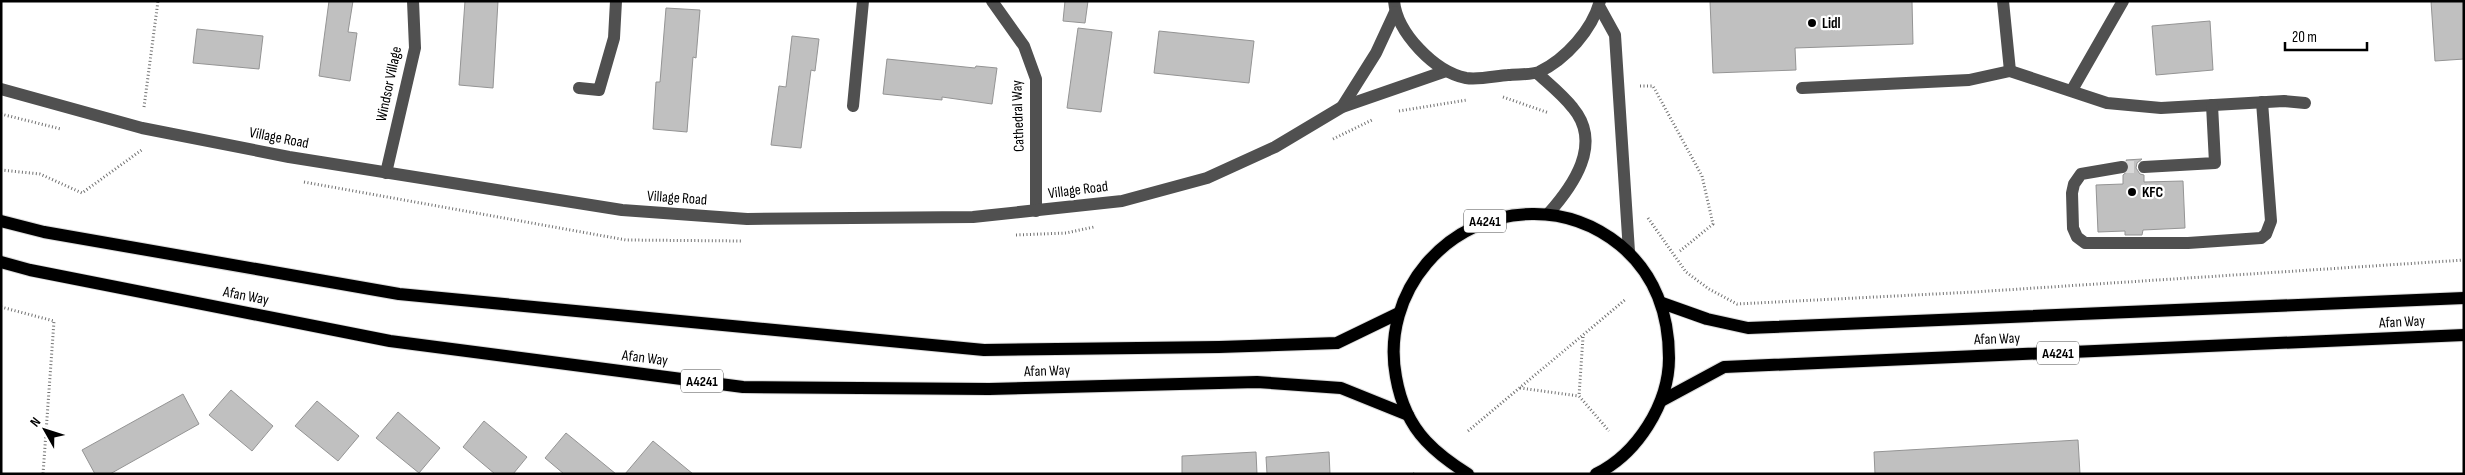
<svg xmlns="http://www.w3.org/2000/svg" width="2465" height="475" viewBox="0 0 2465 475" font-family="'Sofia Sans Condensed',sans-serif">
  <style>
    .building { fill: #c0c0c0; stroke: #949494 }
    .lines { fill: none; stroke-linecap: round; stroke-linejoin: round }
    .minor-tunnel { stroke: #d9d9d9; stroke-width: 12; stroke-dasharray: 12 6; stroke-linecap: butt }
    .major-casing { stroke: #dbdbdb; stroke-width: 14 }
    .path { stroke: #727272; stroke-width: 3; stroke-dasharray: 1 2.5; stroke-linecap: butt }
    .minor { stroke: #505050; stroke-width: 12 }
    .major { stroke: #000; stroke-width: 12 }
    .poi-dot { fill: #000; stroke: #fff; stroke-width: 2 }
    .labels { text-anchor: middle; dominant-baseline: central; stroke-width: 4.5; stroke-linejoin: round; paint-order: stroke }
    .shield { fill: #fff; stroke: #4c4c4c; stroke-width: 1 }
    .shield-label { font-size: 14px; font-weight: bold; fill: #000 }
    .poi-label { font-size: 15px; font-weight: bold; fill: #000; stroke: #fff; text-anchor: start }
    .street-label { font-size: 15px; fill: #000; stroke: #fff }
  </style>
  <rect width="100%" height="100%" fill="#fff"/>
  <g class="building">
    <polygon points="329,1 353,1 348,32 357,33 350,81 319,76"/>
    <polygon points="465,1 498,1 493,88 459,85"/>
    <polygon points="1065,1 1088,1 1085,23 1063,21"/>
    <polygon points="1710,1 1912,1 1913,44 1795,48 1796,70 1713,73"/>
    <polygon points="2431,1 2464,1 2464,59 2435,61"/>
    <polygon points="666,8 700,10 696,58 693,57 687,132 653,129 656,82 660,82"/>
    <polygon points="2210,21 2213,70 2156,75 2152,26"/>
    <polygon points="1078,28 1112,32 1101,112 1067,108"/>
    <polygon points="197,29 263,36 259,69 193,63"/>
    <polygon points="1159,31 1254,41 1249,83 1154,73"/>
    <polygon points="792,36 819,39 815,71 811,70 801,148 771,145 779,86 786,87"/>
    <polygon points="887,59 975,68 976,66 997,68 992,104 942,97 942,100 883,94"/>
    <polygon points="2142,159 2137,163 2136,168 2140,174 2144,175 2144,182 2183,181 2185,228 2143,230 2142,235 2125,235 2125,231 2098,232 2096,185 2123,184 2123,175 2130,169 2126,160"/>
    <polygon points="231,390 273,426 252,451 209,415"/>
    <polygon points="183,394 199,424 110,474 95,474 82,450"/>
    <polygon points="317,401 359,436 338,461 295,426"/>
    <polygon points="398,412 440,448 419,473 376,438"/>
    <polygon points="484,421 527,457 513,474 495,474 463,447"/>
    <polygon points="566,433 616,474 564,474 545,458"/>
    <polygon points="2078,440 2080,474 1875,474 1874,452"/>
    <polygon points="653,441 693,474 625,474"/>
    <polygon points="1256,452 1257,474 1182,474 1182,456"/>
    <polygon points="1329,452 1330,474 1267,474 1266,457"/>
  </g>
  <g class="lines">
    <polyline class="minor-tunnel" points="2122,167 2144,167"/>
    <g class="major-casing">
      <g id="major">
        <polyline points="1,221 44,232 399,294 984,350 1219,347 1337,343 1399,313"/>
        <polyline points="1,262 30,270 390,341 743,387 989,389 1257,382 1341,388 1408,415"/>
        <polyline points="1662,303 1707,319 1748,328 2464,298"/>
        <polyline points="1661,401 1724,367 2464,335"/>
        <path d="M1468,474c-16,-10 -29,-19 -42,-33 -16,-17 -26,-41 -30,-64 -16,-85 52,-164 138,-163 32,0 61,11 86,31 35,29 49,70 49,113 0,46 -32,96 -73,116"/>
      </g>
    </g>
    <g class="path">
      <polyline points="1640,86 1653,86 1702,176 1713,224 1680,251"/>
      <polyline points="1503,97 1549,113"/>
      <polyline points="144,107 158,1"/>
      <polyline points="1399,111 1467,100"/>
      <polyline points="1,114 61,129"/>
      <polyline points="1333,139 1372,120"/>
      <polyline points="1,170 40,174 82,193 143,149"/>
      <polyline points="304,182 626,240 742,241"/>
      <polyline points="1648,218 1686,272 1709,289 1737,304 1974,292 2464,260"/>
      <polyline points="1016,235 1066,233 1094,227"/>
      <polyline points="1,307 54,321 43,474"/>
      <polyline points="1583,337 1579,396 1609,431"/>
      <polyline points="1520,388 1579,396"/>
      <polyline points="1468,431 1626,299"/>
      <polyline points="1414,474 1415,473"/>
    </g>
    <g class="minor">
      <polyline points="992,1 1024,46 1036,79 1036,211"/>
      <path d="M1394,1c3,32 41,71 72,77 13,2 29,-2 42,-3 9,-1 23,0 31,-3 27,-13 53,-42 61,-71"/>
      <polyline points="2003,1 2010,71"/>
      <polyline points="1599,6 1615,35 1629,252"/>
      <path d="M1537,73c12,11 26,22 36,35 30,36 0,78 -25,106"/>
      <polyline points="579,88 599,90 614,38 616,1"/>
      <polyline points="1802,88 1969,80 2010,71 2107,103 2161,108 2284,101 2305,103"/>
      <polyline points="1,89 142,128 289,157 622,210 747,219 973,217 1122,201 1207,178 1275,147 1342,107 1446,71"/>
      <polyline points="2072,90 2123,1"/>
      <polyline points="853,106 863,1"/>
      <polyline points="1342,107 1376,53 1395,12"/>
      <polyline points="2122,167 2081,174 2074,184 2072,193 2073,228 2077,237 2085,243 2188,243 2261,238 2266,234 2271,221 2262,102"/>
      <polyline points="2144,167 2215,163 2212,105"/>
      <polyline points="386,173 415,48 413,1"/>
    </g>
    <use href="#major" class="major"/>
  </g>
  <g class="poi-dot">
    <circle cx="1812" cy="23" r="5"/>
    <circle cx="2132" cy="192" r="5"/>
  </g>
  <g class="labels">
    <g class="shield">
      <rect x="1464" y="209.5" width="42" height="23" rx="4"/>
      <rect x="2037" y="341.5" width="42" height="23" rx="4"/>
      <rect x="681" y="369.5" width="42" height="23" rx="4"/>
    </g>
    <g class="shield-label">
      <text x="1485" y="221">A4241</text>
      <text x="2058" y="353">A4241</text>
      <text x="702" y="381">A4241</text>
    </g>
    <g class="poi-label">
      <text x="1822" y="23">Lidl</text>
      <text x="2142" y="192">KFC</text>
    </g>
    <g class="street-label">
      <text transform="translate(389 84) rotate(-78)">Windsor Village</text>
      <text transform="translate(1018 116) rotate(-92)">Cathedral Way</text>
      <text transform="translate(279 138) rotate(11)">Village Road</text>
      <text transform="translate(1078 190) rotate(-7)">Village Road</text>
      <text transform="translate(677 198) rotate(4)">Village Road</text>
      <text transform="translate(246 296) rotate(11)">Afan Way</text>
      <text transform="translate(2402 322) rotate(-3)">Afan Way</text>
      <text transform="translate(1997 339) rotate(-2)">Afan Way</text>
      <text transform="translate(645 358) rotate(7)">Afan Way</text>
      <text transform="translate(1047 371) rotate(-2)">Afan Way</text>
    </g>
  </g>
  <rect width="2465" height="475" fill="none" stroke="#000000" stroke-width="5"/>
  <g transform="translate(45 430) rotate(309)" stroke="#ffffff" stroke-width="4" paint-order="stroke">
  <path d="M0-4L9 19L0 12L-9 19Z" fill="#000000"/>
  <text y="-8" font-size="14" font-weight="bold" text-anchor="middle" fill="#000000">N</text>
  </g>
  <path d="M2285 42v8h82v-8" fill="none" stroke="#000000" stroke-width="2.5"/>
  <text x="2292" y="42" font-size="15" fill="#000000" stroke="#ffffff" stroke-width="4" paint-order="stroke">20 m</text>
</svg>
